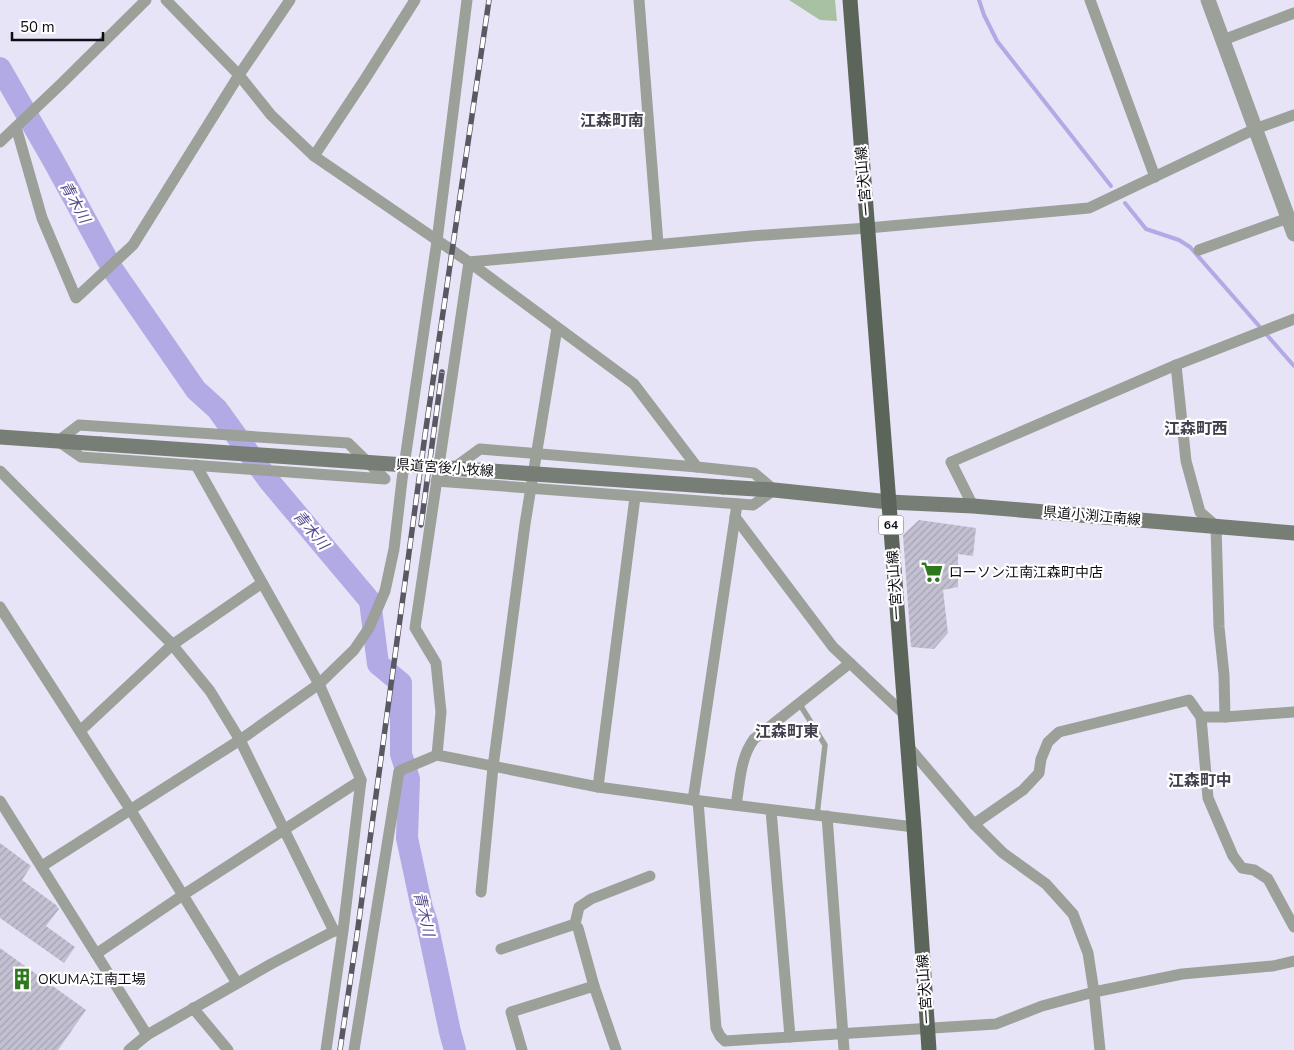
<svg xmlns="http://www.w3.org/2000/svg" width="1294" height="1050" viewBox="0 0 1294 1050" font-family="'Nunito Sans','Noto Sans JP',sans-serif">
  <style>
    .pitch { fill: #a7c1a2 }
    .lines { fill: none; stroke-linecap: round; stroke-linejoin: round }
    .stream { stroke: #b2aae4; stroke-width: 4 }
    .river { stroke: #b2aae4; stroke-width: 22 }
    .building { fill: url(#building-hatch) }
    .service { stroke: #9ba099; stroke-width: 5.5 }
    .minor { stroke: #9ba099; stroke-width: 11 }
    .tertiary { stroke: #9ba099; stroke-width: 15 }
    .secondary { stroke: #767e75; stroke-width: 15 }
    .primary { stroke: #5c655a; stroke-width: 15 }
    .rail-casing { stroke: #5a5963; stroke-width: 5.5 }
    .rail { stroke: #fff; stroke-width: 4; stroke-dasharray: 11; stroke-linecap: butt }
    .secondary-bridge { stroke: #767e75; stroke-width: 15 }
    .labels { text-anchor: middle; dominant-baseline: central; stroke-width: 4.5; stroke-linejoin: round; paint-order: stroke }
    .shield { fill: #fff; stroke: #56565a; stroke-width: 1 }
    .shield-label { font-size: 12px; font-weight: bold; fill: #0e0d13 }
    .street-label { font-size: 14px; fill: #0e0d13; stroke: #fff }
    .poi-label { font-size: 14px; fill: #0e0d13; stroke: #fff; text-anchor: start }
    .water-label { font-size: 15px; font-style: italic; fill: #57498f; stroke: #fff }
    .quarter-label { font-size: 16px; font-weight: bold; fill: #413f4d; stroke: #fff }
  </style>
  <defs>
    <pattern id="building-hatch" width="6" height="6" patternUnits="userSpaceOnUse" patternTransform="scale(1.25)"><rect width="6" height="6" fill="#c2c0d1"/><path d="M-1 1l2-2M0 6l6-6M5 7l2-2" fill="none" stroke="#a6a4b3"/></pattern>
  </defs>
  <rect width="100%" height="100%" fill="#e6e4f6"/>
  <polygon class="pitch" points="789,0 835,0 837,21 820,20"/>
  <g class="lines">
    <g class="stream">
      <polyline points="979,0 984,15 997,41 1111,186"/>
      <polyline points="1125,203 1146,229 1179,240 1190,247 1294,366"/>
    </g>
    <polyline class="river" points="0,68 53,160 113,270 196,390 217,409 270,482 370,601 378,664 401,683 401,754 409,779 407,838 422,908 427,923 450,1032 455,1050"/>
  </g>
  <g class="building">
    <polygon points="919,520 976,528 973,556 958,554 958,587 943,590 948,633 934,649 911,647 903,535"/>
    <polygon points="0,843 31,866 22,880 56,905 59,909 46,926 75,947 64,963 0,918"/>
    <polygon points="0,948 86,1010 58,1050 0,1050"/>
  </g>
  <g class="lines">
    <polyline class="service" points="799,703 825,745 817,815"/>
    <g class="minor">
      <polyline points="166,0 239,75 271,115 314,156 469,262 634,384 697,467"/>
      <polyline points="639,0 658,244"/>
      <polyline points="1090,0 1155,177"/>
      <polyline points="1223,40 1294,13"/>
      <polyline points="16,127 42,218 76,298 133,245 239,75 290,0"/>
      <polyline points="0,142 61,84 146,0"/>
      <polyline points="314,156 365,79 415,0"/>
      <polyline points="1199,250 1288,218"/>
      <polyline points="469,262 415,628 436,663 441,712 437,755 598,787 693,800 914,827"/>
      <polyline points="469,262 751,236 868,228 1089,208 1255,129 1294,115"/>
      <polyline points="1176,365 1186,461 1200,512 1216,526 1219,627 1224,675 1225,717"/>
      <polygon points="79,425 348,443 385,479 81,457 58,441"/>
      <polygon points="480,449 697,467 754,473 774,490 753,505 436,481"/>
      <polyline points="196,465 319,684 361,780 343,931 326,1050"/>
      <polyline points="0,471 170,642 210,691 240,740 334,931"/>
      <polyline points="973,506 951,462 1176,365 1294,319"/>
      <polyline points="735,517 833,647 904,714"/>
      <polyline points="0,607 130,809 237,983"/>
      <polyline points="1201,717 1225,717 1294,712"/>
      <polyline points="80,731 172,645 262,583"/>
      <polyline points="907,745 974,824 1003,853 1046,884 1073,914 1088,953 1094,992 1100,1050"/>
      <polyline points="598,787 635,497"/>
      <polyline points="693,800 737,504"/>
      <polyline points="0,801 147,1035"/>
      <polyline points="698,801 716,1028 720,1036 725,1041 996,1024 1042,1006 1094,992 1182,974 1273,966 1294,961"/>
      <path d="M736,805c4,-23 4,-47 18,-66l96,-76"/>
      <polyline points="771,810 790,1037"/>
      <polyline points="827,816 844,1050"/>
      <polyline points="974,824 1023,790 1039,773 1041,759 1048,742 1059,732 1189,700 1201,717 1208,798 1233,856 1242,868 1254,870 1268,879 1294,927"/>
      <polyline points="42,866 240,740 319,684 354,650 369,628 385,591 394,549 402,480 437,241 467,0"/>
      <polyline points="481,892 493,767 525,524 557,328"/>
      <polyline points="575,924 579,907 591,899 650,876"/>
      <polyline points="501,949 575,924 578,928 594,986"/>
      <polyline points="96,954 183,895 361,780"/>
      <polyline points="193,1008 228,1050"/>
      <polyline points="129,1050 147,1035 271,964 334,931 341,931"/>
      <polyline points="354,1050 399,771 437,755"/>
      <polyline points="522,1050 511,1012 594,986 616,1050"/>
    </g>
    <polyline class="tertiary" points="1208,0 1294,234"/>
    <g class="secondary">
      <polyline points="0,437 101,444"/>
      <polyline points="723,487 774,490 889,502 973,506 1294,533"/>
    </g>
    <polyline class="primary" points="850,0 914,827 929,1050"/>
    <g class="rail-casing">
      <g id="rail">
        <polyline points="421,525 442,372"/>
        <polyline points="340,1050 357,935 425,435 489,0"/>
      </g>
    </g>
    <use href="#rail" class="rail"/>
    <polyline class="secondary-bridge" points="101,444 723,487"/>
  </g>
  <defs>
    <g id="supermarket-bare" transform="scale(1.725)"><path d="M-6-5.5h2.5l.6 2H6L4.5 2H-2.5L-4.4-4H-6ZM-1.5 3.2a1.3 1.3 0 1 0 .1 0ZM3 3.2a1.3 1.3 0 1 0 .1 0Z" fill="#2e781e" stroke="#fff" stroke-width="2.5" paint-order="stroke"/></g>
    <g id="building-bare" transform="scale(1.725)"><path d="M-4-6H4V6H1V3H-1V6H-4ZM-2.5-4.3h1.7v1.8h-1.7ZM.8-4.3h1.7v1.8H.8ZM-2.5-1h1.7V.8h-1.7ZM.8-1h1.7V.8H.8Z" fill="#2e781e" stroke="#fff" stroke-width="2.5" paint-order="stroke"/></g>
  </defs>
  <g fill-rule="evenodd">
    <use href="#supermarket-bare" x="932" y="572"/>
    <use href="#building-bare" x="22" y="979"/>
  </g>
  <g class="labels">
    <rect class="shield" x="878.5" y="515.5" width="25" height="19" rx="4"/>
    <g class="shield-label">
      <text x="891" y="525">64</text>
    </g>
    <g class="street-label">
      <text transform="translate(864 181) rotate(-95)">一宮犬山線</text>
      <text transform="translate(445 468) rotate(4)">県道宮後小牧線</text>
      <text transform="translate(1092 516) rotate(5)">県道小渕江南線</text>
      <text transform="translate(895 585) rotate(-94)">一宮犬山線</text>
      <text transform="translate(925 989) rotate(-94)">一宮犬山線</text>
    </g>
    <g class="poi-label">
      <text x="949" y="572">ローソン江南江森町中店</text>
      <text x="38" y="979">OKUMA江南工場</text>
    </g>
    <g class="water-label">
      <text transform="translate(75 202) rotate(61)">青木川</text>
      <text transform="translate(311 530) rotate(50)">青木川</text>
      <text transform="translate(424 914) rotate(77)">青木川</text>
    </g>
    <g class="quarter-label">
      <text x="612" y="121">江森町南</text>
      <text x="1196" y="429">江森町西</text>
      <text x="787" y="732">江森町東</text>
      <text x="1200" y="781">江森町中</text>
    </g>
  </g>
  <path d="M12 32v8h91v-8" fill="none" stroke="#0e0d13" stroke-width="2.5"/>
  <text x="20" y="32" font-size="15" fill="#0e0d13" stroke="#ffffff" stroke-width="4" paint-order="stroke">50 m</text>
</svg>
